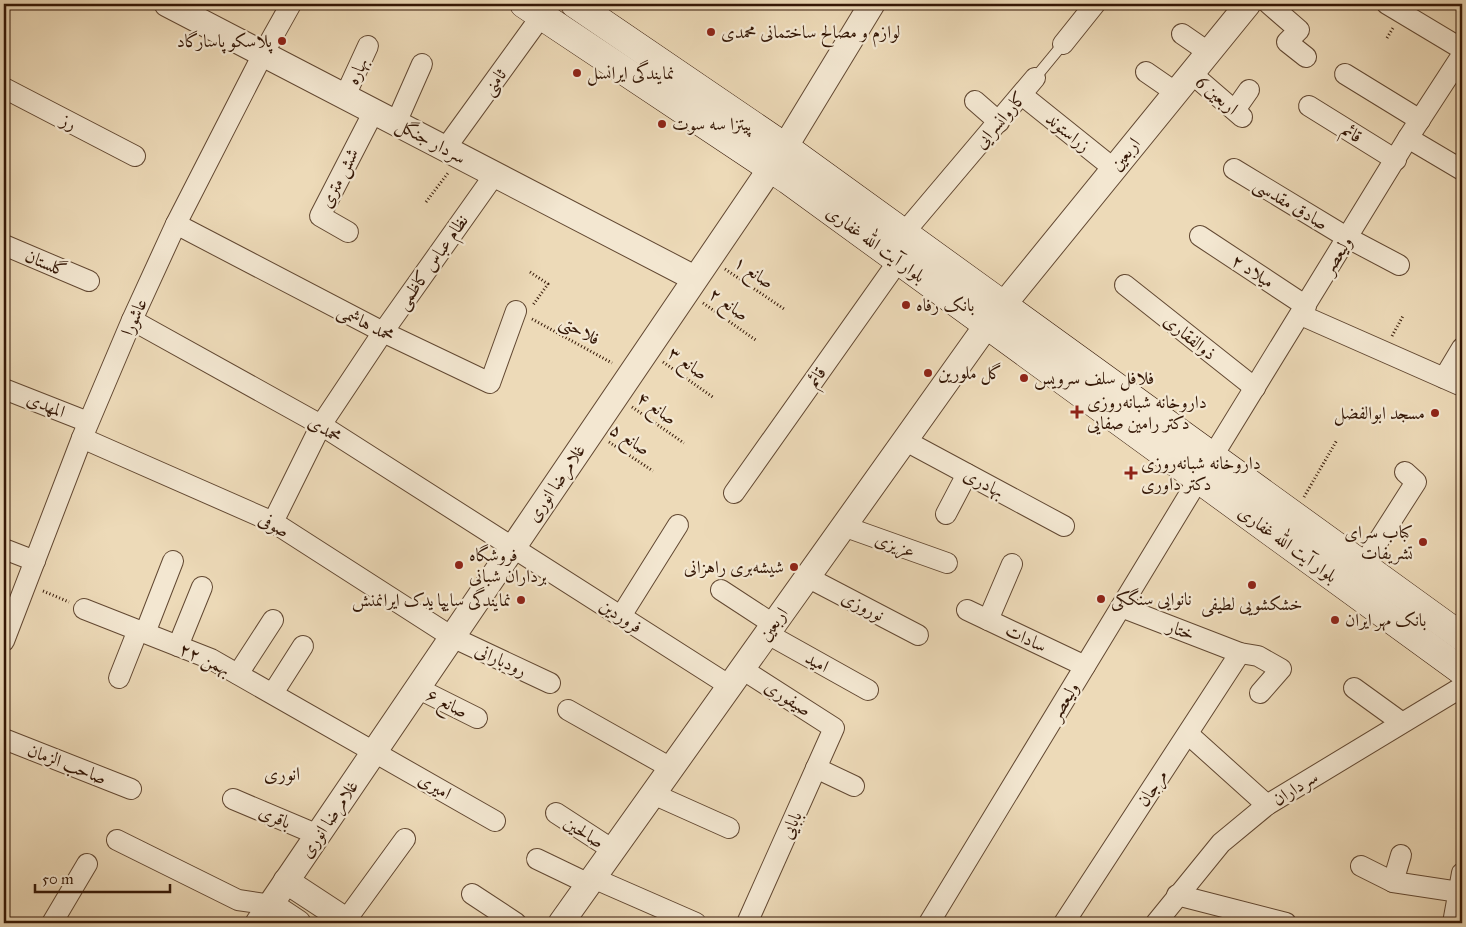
<svg xmlns="http://www.w3.org/2000/svg" width="1466" height="927" viewBox="0 0 1466 927" font-family="'IM FELL Great Primer',Amiri,serif">
  <style>
    .lines { fill: none; stroke-linecap: round; stroke-linejoin: round }
    .service-casing { stroke: #624832; stroke-width: 12 }
    .minor-casing { stroke: #624832; stroke-width: 22 }
    .tertiary-casing { stroke: #624832; stroke-width: 27 }
    .secondary-casing { stroke: #341706; stroke-width: 29 }
    .path { stroke: #341706; stroke-width: 3; stroke-dasharray: 1 2.5; stroke-linecap: butt }
    .service { stroke: #f3e7d1; stroke-width: 10 }
    .minor { stroke: #f3e7d1; stroke-width: 20 }
    .tertiary { stroke: #f3e7d1; stroke-width: 25 }
    .secondary { stroke: #f3e7d1; stroke-width: 28 }
    .poi-dot { fill: #8f2418; stroke: #f3e7d1; stroke-width: 2 }
    .labels { text-anchor: middle; dominant-baseline: central; stroke-width: 4.5; stroke-linejoin: round; paint-order: stroke }
    .poi-label { font-size: 18px; fill: #341706; stroke: #f3e7d1; text-anchor: start }
    .street-label { font-size: 18px; fill: #341706; stroke: #f3e7d1 }
    .neighbourhood-label { font-size: 19px; fill: #341706; stroke: #f3e7d1 }
  </style>
  <rect width="100%" height="100%" fill="#eddab8"/>
  <filter id="stains"><feTurbulence type="fractalNoise" baseFrequency=".004" numOctaves="4"/><feColorMatrix values="0 0 0 0 .2 0 0 0 0 .09 0 0 0 0 .02 0 0 0 .5 -.17"/></filter>
  <radialGradient id="worn" r=".72"><stop offset=".6" stop-color="#630" stop-opacity="0"/><stop offset="1" stop-color="#630" stop-opacity=".3"/></radialGradient>
  <g class="lines">
    <g class="service-casing">
      <polyline id="service" points="1035,78 1063,44"/>
    </g>
    <g class="minor-casing">
      <g id="minor">
        <polyline points="1269,4 1299,30 1287,42 1306,57"/>
        <polyline points="1387,4 1462,49"/>
        <polyline points="1182,34 1208,52"/>
        <polyline points="1063,44 1095,4"/>
        <polyline points="1146,72 1175,92"/>
        <polyline points="1191,73 1242,117"/>
        <polyline points="1345,74 1420,120"/>
        <polyline points="4,88 135,156"/>
        <polyline points="1022,95 1113,168"/>
        <polyline points="345,96 368,46"/>
        <polyline points="975,101 999,122"/>
        <polyline points="1309,106 1396,160"/>
        <polyline points="1235,110 1249,90"/>
        <polyline points="396,123 422,64"/>
        <polyline points="1408,138 1462,170"/>
        <polyline points="445,149 542,15"/>
        <polyline points="1234,169 1348,238 1399,265"/>
        <polyline points="176,224 383,332 490,383 516,311"/>
        <polyline points="348,232 320,216 374,111"/>
        <polyline points="903,234 1035,78"/>
        <polyline points="1200,236 1306,306"/>
        <polyline points="4,245 89,281"/>
        <polyline points="1125,285 1255,388"/>
        <polyline points="1301,315 1462,386"/>
        <polyline points="132,320 321,425 730,686"/>
        <polyline points="1444,378 1462,348"/>
        <polyline points="4,389 88,422"/>
        <polyline points="82,438 273,522 452,637 550,683"/>
        <polyline points="904,440 1064,526"/>
        <polyline points="734,493 899,260"/>
        <polyline points="946,514 967,474"/>
        <polyline points="273,522 321,425 383,332 495,174"/>
        <polyline points="843,526 947,563"/>
        <polyline points="4,549 35,561"/>
        <polyline points="1363,565 1416,482 1405,472"/>
        <polyline points="807,577 918,635"/>
        <polyline points="721,590 773,624"/>
        <polyline points="1121,607 1240,653 1258,656 1281,669 1260,693"/>
        <polyline points="84,609 211,659 495,821"/>
        <polyline points="967,610 1085,666"/>
        <polyline points="621,616 678,525"/>
        <polyline points="988,620 1012,564"/>
        <polyline points="145,633 173,561"/>
        <polyline points="766,633 868,690"/>
        <polyline points="4,641 82,438 132,320 176,224 263,54 291,4"/>
        <polyline points="178,646 202,587"/>
        <polyline points="742,669 834,728 747,923"/>
        <polyline points="238,674 273,620"/>
        <polyline points="119,678 138,630"/>
        <polyline points="417,688 477,718"/>
        <polyline points="1354,688 1401,722"/>
        <polyline points="273,693 303,646"/>
        <polyline points="568,710 671,768"/>
        <polyline points="1188,734 1267,805"/>
        <polyline points="4,739 131,789"/>
        <polyline points="816,768 854,786"/>
        <polyline points="653,794 729,828"/>
        <polyline points="233,799 318,835"/>
        <polyline points="556,813 613,850"/>
        <polyline points="117,840 238,900 271,905"/>
        <polyline points="537,859 589,884"/>
        <polyline points="1361,866 1393,882 1459,892"/>
        <polyline points="593,878 696,923"/>
        <polyline points="1393,882 1401,855"/>
        <polyline points="472,894 516,923"/>
        <polyline points="1177,895 1286,923"/>
        <polyline points="346,920 405,839"/>
        <polyline points="52,923 87,864"/>
        <polyline points="929,923 1198,480 1408,138 1462,55"/>
        <polyline points="1064,923 1240,653"/>
        <polyline points="1156,923 1221,843 1267,805 1462,687"/>
        <polyline points="1453,923 1462,873"/>
      </g>
    </g>
    <g class="tertiary-casing">
      <g id="tertiary">
        <polyline points="167,4 694,278"/>
        <polyline points="286,881 350,923"/>
        <polyline points="271,905 298,923"/>
        <polyline points="258,923 785,147 872,4"/>
        <polyline points="561,923 987,325 1248,4"/>
      </g>
    </g>
    <g class="secondary-casing">
      <g id="secondary">
        <polyline points="524,4 788,180 1462,671"/>
        <polyline points="575,4 785,147 1462,637"/>
      </g>
    </g>
    <g class="path">
      <polyline points="1387,38 1393,28"/>
      <polyline points="426,202 448,173"/>
      <polyline points="725,269 784,309"/>
      <polyline points="530,272 548,284 533,305"/>
      <polyline points="703,303 757,341"/>
      <polyline points="532,319 612,363"/>
      <polyline points="1392,336 1403,316"/>
      <polyline points="663,362 714,398"/>
      <polyline points="632,407 684,443"/>
      <polyline points="609,442 653,471"/>
      <polyline points="1304,497 1337,440"/>
      <polyline points="43,591 69,602"/>
    </g>
    <use href="#service" class="service"/>
    <use href="#minor" class="minor"/>
    <use href="#tertiary" class="tertiary"/>
    <use href="#secondary" class="secondary"/>
  </g>
  <g class="poi-dot">
    <circle cx="711" cy="32" r="5"/>
    <circle cx="282" cy="41" r="5"/>
    <circle cx="577" cy="73" r="5"/>
    <circle cx="662" cy="124" r="5"/>
    <circle cx="906" cy="305" r="5"/>
    <circle cx="928" cy="373" r="5"/>
    <circle cx="1024" cy="378" r="5"/>
    <path d="M1074.5 404.5h5v5h5v5h-5v5h-5v-5h-5v-5h5z"/>
    <circle cx="1435" cy="413" r="5"/>
    <path d="M1128.5 465.5h5v5h5v5h-5v5h-5v-5h-5v-5h5z"/>
    <circle cx="1423" cy="542" r="5"/>
    <circle cx="459" cy="565" r="5"/>
    <circle cx="794" cy="567" r="5"/>
    <circle cx="1252" cy="585" r="5"/>
    <circle cx="1101" cy="599" r="5"/>
    <circle cx="521" cy="600" r="5"/>
    <circle cx="1335" cy="620" r="5"/>
  </g>
  <g class="labels">
    <g class="poi-label">
      <text x="721" y="32">لوازم و مصالح ساختمانی محمدی</text>
      <text x="272" y="41" text-anchor="end">پلاسکو پاسارگاد</text>
      <text x="587" y="73">نمایندگی ایرانسل</text>
      <text x="672" y="124">پیتزا سه سوت</text>
      <text x="916" y="305">بانک رفاه</text>
      <text x="938" y="373">گل ملورین</text>
      <text x="1034" y="378">فلافل سلف سرویس</text>
      <text x="1087" y="402">داروخانه شبانه‌روزی<tspan x="1087" dy="21">دکتر رامین صفایی</tspan></text>
      <text x="1425" y="413" text-anchor="end">مسجد ابوالفضل</text>
      <text x="1141" y="463">داروخانه شبانه‌روزی<tspan x="1141" dy="21">دکتر داوری</tspan></text>
      <text x="1413" y="532" text-anchor="end">کباب سرای<tspan x="1413" dy="21">تشریفات</tspan></text>
      <text x="469" y="555">فروشگاه<tspan x="469" dy="21">برداران شبانی</tspan></text>
      <text x="784" y="567" text-anchor="end">شیشه‌بری راهزانی</text>
      <text x="1111" y="599">نانوایی سنگکی</text>
      <text x="511" y="600" text-anchor="end">نمایندگی سایپا یدک ایرانمنش</text>
      <text x="1252" y="604" text-anchor="middle">خشکشویی لطیفی</text>
      <text x="1345" y="620">بانک مهر ایران</text>
    </g>
    <g class="street-label">
      <text transform="translate(357 71) rotate(-65)">بهاره</text>
      <text transform="translate(494 82) rotate(-54)">ثامنی</text>
      <text transform="translate(1217 95) rotate(40)">اربعین 6</text>
      <text transform="translate(1000 120) rotate(-49)">کاروانسرایی</text>
      <text transform="translate(69 122) rotate(27)">رز</text>
      <text transform="translate(1068 132) rotate(39)">زراستوند</text>
      <text transform="translate(1352 133) rotate(32)">قائم</text>
      <text transform="translate(431 141) rotate(28)">سردار جنگل</text>
      <text transform="translate(1125 154) rotate(-51)">اربعین</text>
      <text transform="translate(339 178) rotate(-63)">شش متری</text>
      <text transform="translate(1291 204) rotate(31)">صادق مقدسی</text>
      <text transform="translate(876 244) rotate(36)">بلوار آیت الله غفاری</text>
      <text transform="translate(1337 255) rotate(-58)">ولیعصر</text>
      <text transform="translate(432 262) rotate(-55)">نظام عباس کاظمی</text>
      <text transform="translate(46 263) rotate(23)">گلستان</text>
      <text transform="translate(1253 271) rotate(33)">میلاد ۲</text>
      <text transform="translate(754 272) rotate(34)">صانع ۱</text>
      <text transform="translate(729 304) rotate(35)">صانع ۲</text>
      <text transform="translate(134 317) rotate(-66)">عاشورا</text>
      <text transform="translate(366 323) rotate(27)">محمد هاشمی</text>
      <text transform="translate(580 330) rotate(29)">فلاحتی</text>
      <text transform="translate(1190 337) rotate(39)">ذوالفقاری</text>
      <text transform="translate(688 363) rotate(35)">صانع ۳</text>
      <text transform="translate(816 377) rotate(-55)">قائم</text>
      <text transform="translate(46 405) rotate(22)">المهدی</text>
      <text transform="translate(657 408) rotate(35)">صانع ۴</text>
      <text transform="translate(325 429) rotate(31)">محمدی</text>
      <text transform="translate(630 439) rotate(33)">صانع ۵</text>
      <text transform="translate(556 483) rotate(-56)">غلامرضا انوری</text>
      <text transform="translate(984 483) rotate(28)">بهادری</text>
      <text transform="translate(274 525) rotate(29)">صوفی</text>
      <text transform="translate(1288 544) rotate(36)">بلوار آیت الله غفاری</text>
      <text transform="translate(895 545) rotate(20)">عزیزی</text>
      <text transform="translate(863 606) rotate(27)">نوروزی</text>
      <text transform="translate(621 616) rotate(33)">فروردین</text>
      <text transform="translate(773 624) rotate(-54)">اربعین</text>
      <text transform="translate(1181 630) rotate(21)">ختار</text>
      <text transform="translate(1026 638) rotate(25)">سادات</text>
      <text transform="translate(205 659) rotate(25)">۲۲ بهمن</text>
      <text transform="translate(501 660) rotate(25)">رودبارانی</text>
      <text transform="translate(817 662) rotate(29)">امید</text>
      <text transform="translate(788 698) rotate(32)">صیفوری</text>
      <text transform="translate(1064 701) rotate(-59)">ولیعصر</text>
      <text transform="translate(447 703) rotate(27)">صانع ۶</text>
      <text transform="translate(67 764) rotate(21)">صاحب الزمان</text>
      <text transform="translate(435 786) rotate(30)">امیری</text>
      <text transform="translate(1152 788) rotate(-57)">مرجان</text>
      <text transform="translate(1295 788) rotate(-32)">سرداران</text>
      <text transform="translate(275 817) rotate(23)">باقری</text>
      <text transform="translate(329 819) rotate(-56)">غلامرضا انوری</text>
      <text transform="translate(791 825) rotate(-66)">بابایی</text>
      <text transform="translate(584 832) rotate(32)">صالحین</text>
    </g>
    <g class="neighbourhood-label">
      <text x="282" y="773">انوری</text>
    </g>
  </g>
  <rect width="1466" height="927" fill="none" stroke="#eddab8" stroke-width="20"/>
  <rect x="5" y="5" width="1456" height="917" fill="none" stroke="#341706" stroke-width="2.5"/>
  <rect x="10" y="10" width="1446" height="907" fill="none" stroke="#341706"/>
  <path d="M35 884v8h135v-8" fill="none" stroke="#341706" stroke-width="2.5"/>
  <text x="42" y="884" font-size="15" fill="#341706" stroke="#f3e7d1" stroke-width="4" paint-order="stroke">50 m</text>
  <rect width="100%" height="100%" filter="url(#stains)"/>
  <rect width="100%" height="100%" fill="url(#worn)"/>
</svg>
